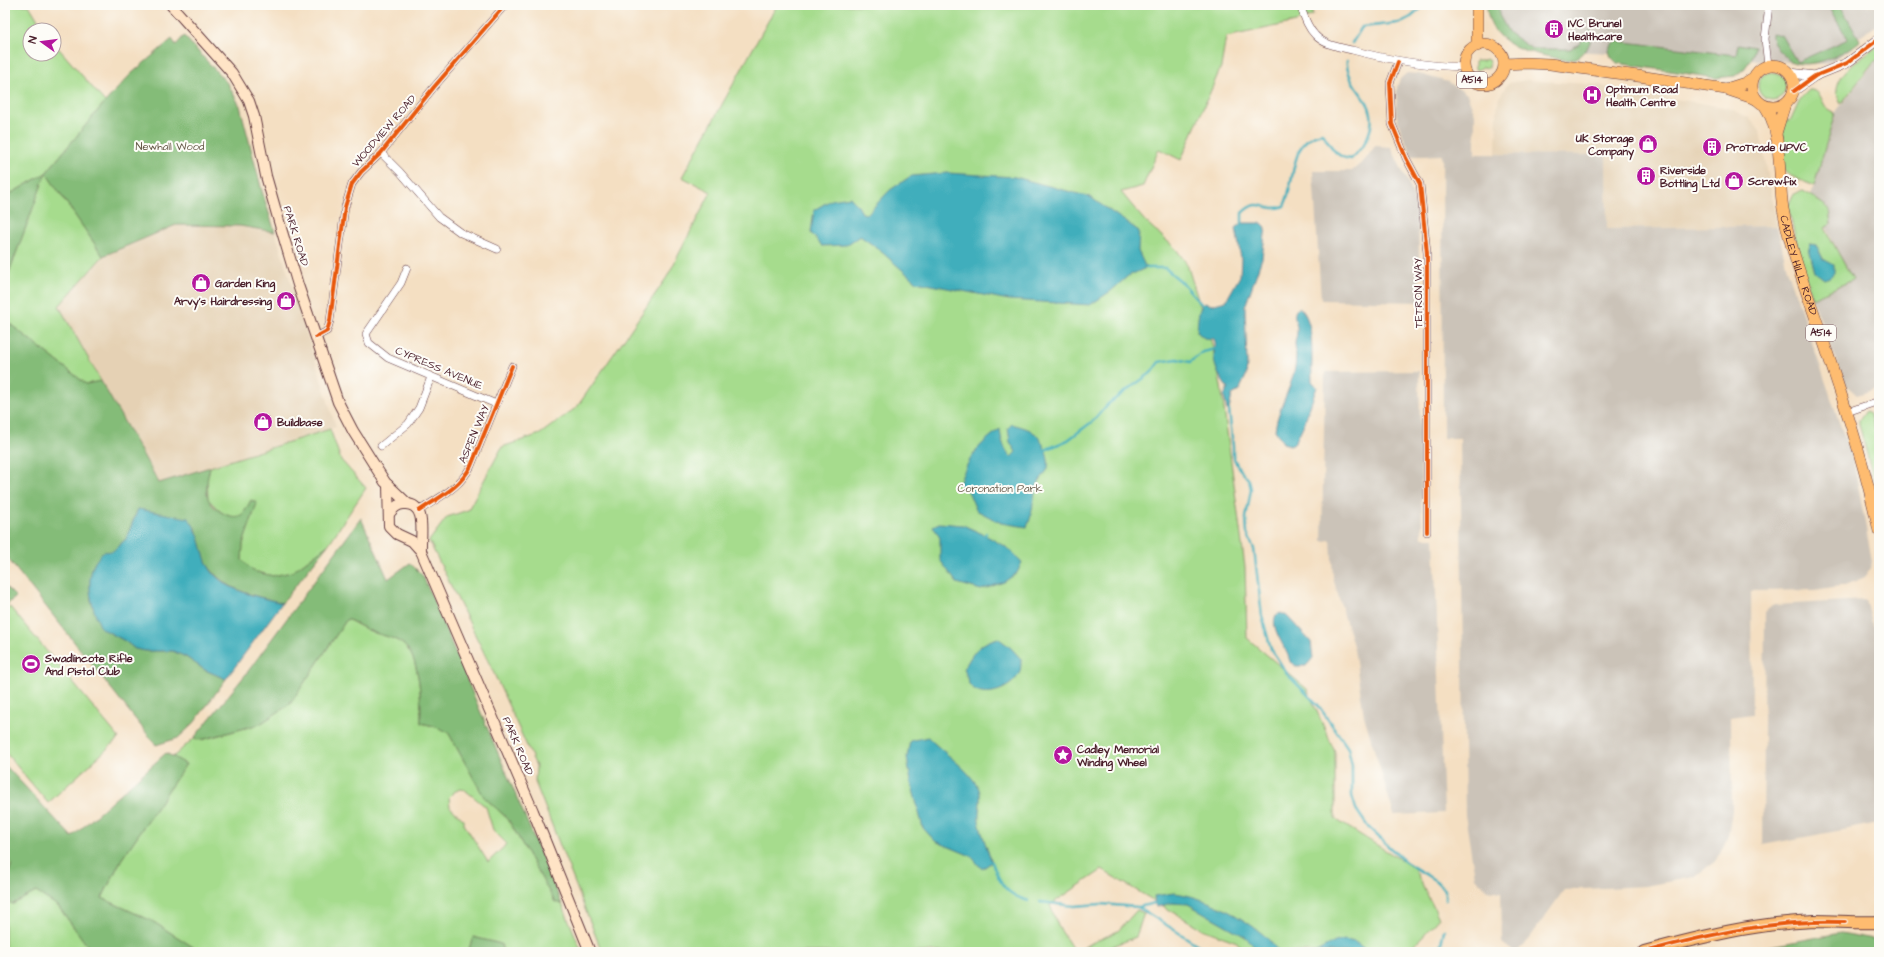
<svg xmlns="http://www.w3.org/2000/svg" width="1884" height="957" viewBox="0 0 1884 957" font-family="'Architects Daughter',sans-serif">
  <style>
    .built { fill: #e5d1b4 }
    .industrial { fill: #cbc3b8 }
    .green { fill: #a6dc8d; stroke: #787e5c; fill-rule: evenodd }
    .forest { fill: #84bc78; stroke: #676e52 }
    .water { fill: #3faebc; stroke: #446674 }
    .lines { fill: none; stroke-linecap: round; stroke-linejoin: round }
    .stream { stroke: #3faebc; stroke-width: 2.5 }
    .minor-casing { stroke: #643c42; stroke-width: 8 }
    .tertiary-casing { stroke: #643c42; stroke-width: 10 }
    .secondary-casing { stroke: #643c42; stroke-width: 12 }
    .primary-casing { stroke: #643c42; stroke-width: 12 }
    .trunk-casing { stroke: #643c42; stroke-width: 14 }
    .minor { stroke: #fff; stroke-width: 7 }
    .tertiary { stroke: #fff; stroke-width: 9 }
    .secondary { stroke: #ffe4c6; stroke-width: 10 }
    .primary { stroke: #febc70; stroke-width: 11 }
    .trunk { stroke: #febc70; stroke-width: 12 }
    .cycleway-casing { stroke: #fdfcf7; stroke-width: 6 }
    .cycleway { stroke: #e8590c; stroke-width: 4 }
    .labels { text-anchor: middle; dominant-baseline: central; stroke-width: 4; stroke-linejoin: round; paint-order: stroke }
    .shield { fill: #fdfcf7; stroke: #806168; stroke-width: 1 }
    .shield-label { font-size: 10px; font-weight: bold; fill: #4a1f2b }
    .poi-label { font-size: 11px; font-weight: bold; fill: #4a1f2b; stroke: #fdfcf7; text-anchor: start }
    .street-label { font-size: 11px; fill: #4a1f2b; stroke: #fdfcf7 }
    .park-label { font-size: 11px; fill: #665848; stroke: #fdfcf7 }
  </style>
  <rect width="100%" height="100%" fill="#fdfcf7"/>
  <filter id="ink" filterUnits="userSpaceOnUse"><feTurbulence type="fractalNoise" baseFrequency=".025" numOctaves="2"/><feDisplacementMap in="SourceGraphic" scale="8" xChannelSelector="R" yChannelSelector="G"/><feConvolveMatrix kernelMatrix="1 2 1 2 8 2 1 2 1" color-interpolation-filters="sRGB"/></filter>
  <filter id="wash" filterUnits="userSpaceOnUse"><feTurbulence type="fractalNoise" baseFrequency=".012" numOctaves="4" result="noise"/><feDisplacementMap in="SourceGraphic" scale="16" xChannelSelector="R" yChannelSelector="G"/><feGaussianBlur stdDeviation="0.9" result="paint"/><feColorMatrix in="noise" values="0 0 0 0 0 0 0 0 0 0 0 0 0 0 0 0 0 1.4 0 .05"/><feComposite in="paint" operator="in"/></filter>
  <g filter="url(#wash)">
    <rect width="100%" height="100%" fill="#f4dfc2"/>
    <g class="built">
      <polygon points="1526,80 1602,85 1605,87 1729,108 1749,118 1760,131 1777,226 1607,229 1606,155 1496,154 1497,110 1499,98 1508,83"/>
      <polygon points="176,225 240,226 275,232 336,427 159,483 59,306 103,256"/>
    </g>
    <g class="industrial">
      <polygon points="1495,5 1830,5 1852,48 1827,64 1532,49 1506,37"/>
      <polygon points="1840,5 1879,5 1879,24 1858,37"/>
      <polygon points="1876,60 1879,61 1879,388 1857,395 1846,385 1812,298 1852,280 1810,194 1814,186 1835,113"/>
      <polygon points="1407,73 1419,74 1448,82 1467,94 1475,114 1475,154 1606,155 1607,229 1777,226 1787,269 1855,468 1872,561 1871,568 1865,577 1846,585 1815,590 1751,591 1752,714 1731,717 1732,810 1728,836 1717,860 1694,877 1645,886 1564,890 1524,946 1514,952 1502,943 1501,892 1487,890 1475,877 1465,815 1460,438 1443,438 1442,155 1412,156 1401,132 1396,113 1397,87 1400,79"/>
      <polygon points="1375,146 1391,147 1410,187 1418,212 1420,302 1321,300 1313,171 1352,171 1365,160"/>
      <polygon points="1419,371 1422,538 1434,538 1444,813 1394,815 1364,716 1354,649 1333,578 1331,540 1322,541 1325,372"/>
      <polygon points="1866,600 1879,650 1879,823 1763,845 1765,612 1772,606 1776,605"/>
    </g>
    <g class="green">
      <polygon points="5,5 29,5 44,30 30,30 30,54 54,54 54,43 105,102 46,173 103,256 59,306 101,381 86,384 5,320 5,283 46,173 5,197"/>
      <polygon points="777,5 1310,5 1313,15 1296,22 1226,37 1221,67 1181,160 1159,149 1143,186 1121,192 1144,220 1176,249 1187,264 1212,344 1221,386 1245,567 1247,638 1307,689 1335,752 1335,819 1414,868 1439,918 1408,952 1245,952 1237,942 1202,929 1102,870 1050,905 1058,926 1074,951 1118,931 1137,910 1144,913 1136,937 1098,952 602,952 535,782 536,766 491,667 429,541 447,517 468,510 502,447 540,434 577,407 667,277 711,192 682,177"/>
      <path d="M1879,44v17l-4,-1 -34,44c-16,-27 20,-45 38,-60z"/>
      <polygon points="1486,59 1489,61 1489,68 1483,67 1477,70 1475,69 1475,61 1483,61"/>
      <circle cx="1772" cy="86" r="14"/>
      <path d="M1809,90c16,-1 10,19 26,23l-21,73 -23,-10 -7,-6c-4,-18 -3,-33 2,-50l4,1 10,-22z"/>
      <path d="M1802,190l24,16 3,4 2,14 -6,4 28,52 -41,18 -11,-36 -13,-56 5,-11zM1810,244l6,1 7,14 -8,13 -6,-23z"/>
      <polygon points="1866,412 1870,414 1879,440 1879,500 1859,424 1859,420"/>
      <path d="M330,429l11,31 25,28 -38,57 -36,27 -19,4 -20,-5 -11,-11 1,-16 14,-41 -6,-3c-2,4 -5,10 -8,14 -12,12 -27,-7 -35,-15l-1,-20 3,-12z"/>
      <polygon points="10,607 119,738 48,803 5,752 5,611"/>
      <path d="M347,619c9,5 18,10 28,14 10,3 22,5 30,13 16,15 16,57 16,77l13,3 14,6 36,65 24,22 47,83 7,2 20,48h-79l-2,-8 -28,-7 -5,15h-267l-49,-31 -50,-23 19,-38 65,-96 -13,-7 21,-19 7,2 59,-16 30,-20zM460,789l5,1 21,17 7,23 14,14 -19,18 -24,-38v-4l-14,-13 -1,-10 5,-5z"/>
      <polygon points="5,854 12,863 5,883"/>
      <polygon points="36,892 58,906 92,952 5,952 5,901 13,904"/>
    </g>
    <g class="forest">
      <path d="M1487,5h12v10l10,18 23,16h38l9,-5 11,-14 2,3c-1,11 -7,23 -19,26 -7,2 -19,-1 -27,-3 -29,-6 -59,-17 -59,-51z"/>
      <path d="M1827,5h13l20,35c-15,14 -50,31 -70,21 -3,-2 -6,-6 -9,-8 -5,-5 -10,-13 -9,-20l9,2 16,27 51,-23z"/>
      <polygon points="184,36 228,84 240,106 262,191 275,232 240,226 176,225 103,256 46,173 5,283 5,197 46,173 105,102 131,74 172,39 176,45"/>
      <polygon points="1617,41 1736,55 1738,44 1755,47 1752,58 1744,69 1735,76 1716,78 1617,63 1611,57 1609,51 1612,44"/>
      <path d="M5,320l81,64 15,-3 58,102 51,-16c-2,9 -5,21 -2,31 3,10 23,23 33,17 4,-3 8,-11 10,-15l6,3 -14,41 -1,16 11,11 20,5 19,-4 36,-27 -46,58c-28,-8 -58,-12 -75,-39 -6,-10 -8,-25 -11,-36l-58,-19 -12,30 -13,12 -23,29 1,21 10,27 24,13 10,8 11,2h27l13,6 19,13 21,9 -32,44 -16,15 -22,7 -151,-190z"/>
      <path d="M361,518l27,61 22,-16 13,13 139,328 -7,-2 -47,-83 -24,-22 -36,-65 -14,-6 -13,-3c0,-20 0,-62 -16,-77 -8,-8 -21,-10 -30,-13 -10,-4 -19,-10 -28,-14l-57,85 -30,20 -59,16 -7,-2 52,-64z"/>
      <polygon points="5,586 16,597 5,606"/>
      <polygon points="166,753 186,764 121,860 102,898 152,921 201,952 92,952 58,906 36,892 13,904 5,901 5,883 12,864 5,854 5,765 72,837"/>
      <polygon points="1841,933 1879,940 1879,949 1862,952 1738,952"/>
      <polygon points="473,937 501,944 503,952 468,952"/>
    </g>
    <g class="water">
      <polygon points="947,173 1015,177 1090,197 1139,231 1138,251 1146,268 1128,276 1111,291 1090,305 1009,300 916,282 877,248 860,236 846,245 822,246 811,233 814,210 831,200 850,197 858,206 862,213 867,214 890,190 911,176"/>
      <path d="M1242,223h20l4,4 -4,31 -17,49 2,55 -1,14 -7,15 -7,4 -3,15h-2l-3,-14 4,-8c-7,-7 -15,-23 -14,-33 0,-6 3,-10 0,-16l-10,-1 -7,-6c1,-9 0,-24 8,-30l6,3 15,-4 14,-25 1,-17 -5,-31z"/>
      <polygon points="1810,244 1816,245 1823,259 1834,265 1834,273 1830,277 1824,279 1815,272 1809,249"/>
      <path d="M1299,307c17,13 12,55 13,74l5,6 -14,39 -8,17 -5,2 -7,-2 -8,-13c3,-25 21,-47 21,-74 0,-4 -1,-8 -1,-12 0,-4 2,-8 2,-12 1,-10 -7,-18 2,-25z"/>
      <path d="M1012,424c6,2 16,4 21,8 9,7 17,23 15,36 -2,6 -10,12 -12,21 -4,13 -3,26 -9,38l-26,-4 -25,-13 -7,-17 -10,-9c10,-27 18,-38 41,-55 1,11 4,20 11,28l5,-5 -6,-10 -2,-14z"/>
      <path d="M138,509l50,9c12,14 12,26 18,43 11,29 50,35 76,42l-56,76 -21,-9 -19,-13 -13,-6h-27l-11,-2 -10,-8 -24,-13c-9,-19 -16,-44 -7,-64 2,-4 6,-8 9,-12l10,-1 13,-12z"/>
      <polygon points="939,523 963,525 985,535 1006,547 1022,562 1017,573 1004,582 981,590 957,583 940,560 940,538 933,526"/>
      <path d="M1281,613l6,3 24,26 2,16 -7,8h-10l-6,-4c-3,-15 -21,-33 -14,-47z"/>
      <path d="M998,638l13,10 10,11c0,5 0,11 -2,15 -8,16 -38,27 -50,10 -2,-4 -3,-11 -5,-15 9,-17 15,-26 34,-31z"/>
      <path d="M928,737c15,16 39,30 50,50 5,8 0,24 1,34 3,14 8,28 13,41l-10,7 -11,-13 -36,-15 -12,-13 -12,-46 -4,-25 3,-16z"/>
      <path d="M1174,893c30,3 70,24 92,44 6,5 8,12 16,15h-24l-11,-14 -13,-8 -46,-26 -17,-1 -14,4 -2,-2 -1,-9z"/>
      <polygon points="1345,940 1355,942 1369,952 1316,952 1335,942"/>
    </g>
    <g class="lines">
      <g class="stream">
        <polyline points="1352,43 1362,27 1399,23 1411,17 1425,5"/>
        <path d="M1242,223v-10c18,-18 23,1 42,-7 12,-23 4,-67 38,-73 9,12 13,25 29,26 14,-13 26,-32 18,-52 -3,-8 -11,-16 -15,-23 -4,-7 -8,-15 -7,-23"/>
        <polyline points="1146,268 1165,268 1183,283 1202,305"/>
        <polyline points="1229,410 1233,446 1233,456 1238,467 1249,480 1251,489 1246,518 1247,533 1254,549 1262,616 1271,649 1288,675 1318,705 1348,748 1352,765 1352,796 1356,809 1368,827 1404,861 1436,881 1445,890 1445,900"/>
        <polyline points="1045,450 1068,440 1093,421 1108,404 1151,373 1159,362 1177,359 1190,362 1203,352 1215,349"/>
        <polyline points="985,535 986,533"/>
        <path d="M992,862c8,22 14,33 37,39"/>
        <polyline points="1040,902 1074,906 1101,904 1138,907 1209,952"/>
        <polyline points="1139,907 1154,903"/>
        <polyline points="1437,952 1441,944 1444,930"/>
      </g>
    </g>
  </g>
  <g filter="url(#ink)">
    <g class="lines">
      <g class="minor-casing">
        <g id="minor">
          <path d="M1300,5c4,11 7,22 15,30 9,10 24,12 37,15 37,10 73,16 112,17"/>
          <polyline points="1398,62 1390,83 1392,124 1406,158 1420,184 1427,253 1427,532"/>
          <polyline points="1768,65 1765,39 1769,5"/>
          <polyline points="381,153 400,172 439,217 461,233 497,249"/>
          <polyline points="407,268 401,283 366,334 369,343 388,358 496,404"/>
          <polyline points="316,337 327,331 330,321 345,207 352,184 361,172 381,153 434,87 505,5"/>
          <polyline points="1847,412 1879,401"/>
          <polyline points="381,446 408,424 419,408 431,377"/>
          <path d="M419,511c21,-15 39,-21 52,-45l41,-100"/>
        </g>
      </g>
      <g class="tertiary-casing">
        <g id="tertiary">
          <polyline points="1790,73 1815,76"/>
          <polyline points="1794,91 1815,76 1847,63 1879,39"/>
        </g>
      </g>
      <g class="secondary-casing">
        <g id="secondary">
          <polyline points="171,5 232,73 249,101 254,116 266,176 280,225 298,285 338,402 353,431 385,482 407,503"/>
          <polyline points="388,485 389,526 397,534 412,541 421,551 533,811 590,952"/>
          <path d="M389,514c4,-5 8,-10 15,-10 24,-2 16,32 17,47"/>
        </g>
      </g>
      <g class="primary-casing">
        <g id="primary">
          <polyline points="1477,5 1477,46"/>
          <circle cx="1484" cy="64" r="20"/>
          <polyline points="1504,64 1526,63 1550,64 1645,77 1726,89 1756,99"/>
          <circle cx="1773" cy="86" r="21"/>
          <polyline points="1726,89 1745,83 1753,78"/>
          <path id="s1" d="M1765,106c18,26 13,72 18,103 7,40 22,78 35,116 23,68 46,136 61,206"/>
          <polyline points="1776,133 1785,104"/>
        </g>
      </g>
      <g class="trunk-casing">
        <path id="trunk" d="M1644,952c56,-15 112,-29 171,-31 21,0 43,2 64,1"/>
      </g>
      <use href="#minor" class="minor"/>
      <use href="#tertiary" class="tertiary"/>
      <use href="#secondary" class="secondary"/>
      <use href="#primary" class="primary"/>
      <use href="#trunk" class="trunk"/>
      <g class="cycleway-casing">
        <g id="cycleway">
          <polyline points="1398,62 1390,83 1392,124 1406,158 1420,184 1427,253 1427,532"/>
          <polyline points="1794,91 1815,76 1847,63 1879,39"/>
          <polyline points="316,337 327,331 330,321 345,207 352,184 361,172 381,153 434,87 505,5"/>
          <path d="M419,511c21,-15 39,-21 52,-45l41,-100"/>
          <path d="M1644,952c66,-18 132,-33 201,-30"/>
        </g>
      </g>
      <use href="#cycleway" class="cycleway"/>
    </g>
  </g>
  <defs>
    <g id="building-disc" transform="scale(1)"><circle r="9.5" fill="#b5179e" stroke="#fdfcf7"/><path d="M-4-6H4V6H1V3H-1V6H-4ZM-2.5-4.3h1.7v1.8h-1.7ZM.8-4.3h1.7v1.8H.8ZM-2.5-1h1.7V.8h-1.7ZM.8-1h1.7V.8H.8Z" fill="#fff"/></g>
    <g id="hospital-disc" transform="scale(1)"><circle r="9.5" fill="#b5179e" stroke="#fdfcf7"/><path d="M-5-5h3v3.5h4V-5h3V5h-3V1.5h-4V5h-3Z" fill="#fff"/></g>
    <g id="shop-disc" transform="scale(1)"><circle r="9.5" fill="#b5179e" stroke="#fdfcf7"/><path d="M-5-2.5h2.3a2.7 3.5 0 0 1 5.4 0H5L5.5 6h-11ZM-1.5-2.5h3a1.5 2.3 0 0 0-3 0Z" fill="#fff"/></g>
    <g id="stadium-disc" transform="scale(1)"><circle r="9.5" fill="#b5179e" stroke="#fdfcf7"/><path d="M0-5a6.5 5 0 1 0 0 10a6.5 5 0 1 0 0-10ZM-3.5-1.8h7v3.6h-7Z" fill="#fff"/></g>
    <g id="sight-disc" transform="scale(1)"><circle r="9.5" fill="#b5179e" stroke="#fdfcf7"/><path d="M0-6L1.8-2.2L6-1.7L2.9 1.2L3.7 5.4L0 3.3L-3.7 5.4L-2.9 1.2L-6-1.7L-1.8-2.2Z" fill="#fff"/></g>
  </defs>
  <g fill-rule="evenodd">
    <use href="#building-disc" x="1554" y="29"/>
    <use href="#hospital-disc" x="1592" y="95"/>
    <use href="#shop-disc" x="1648" y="144"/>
    <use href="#building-disc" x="1712" y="147"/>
    <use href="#building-disc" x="1646" y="176"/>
    <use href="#shop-disc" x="1734" y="181"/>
    <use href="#shop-disc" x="201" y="283"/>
    <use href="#shop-disc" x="286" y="301"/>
    <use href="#shop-disc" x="263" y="422"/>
    <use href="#stadium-disc" x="31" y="664"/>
    <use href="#sight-disc" x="1063" y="755"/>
  </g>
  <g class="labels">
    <g class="shield">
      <rect x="1457" y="72" width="30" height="16" rx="3"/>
      <rect x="1806" y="325" width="30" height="16" rx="3"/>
    </g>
    <g class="shield-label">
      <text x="1472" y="80">A514</text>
      <text x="1821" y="333">A514</text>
    </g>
    <g class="poi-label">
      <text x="1568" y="23">IVC Brunel<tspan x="1568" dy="13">Healthcare</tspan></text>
      <text x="1606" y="89">Optimum Road<tspan x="1606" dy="13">Health Centre</tspan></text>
      <text x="1634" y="138" text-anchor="end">UK Storage<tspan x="1634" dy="13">Company</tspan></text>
      <text x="1726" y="147">ProTrade UPVC</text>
      <text x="1660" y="170">Riverside<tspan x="1660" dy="13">Bottling Ltd</tspan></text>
      <text x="1748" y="181">Screwfix</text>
      <text x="215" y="283">Garden King</text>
      <text x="272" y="301" text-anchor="end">Arvy's Hairdressing</text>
      <text x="277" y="422">Buildbase</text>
      <text x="45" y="658">Swadlincote Rifle<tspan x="45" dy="13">And Pistol Club</tspan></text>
      <text x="1077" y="749">Cadley Memorial<tspan x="1077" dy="13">Winding Wheel</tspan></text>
    </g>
    <g class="street-label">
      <text transform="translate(384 131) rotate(-49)">WOODVIEW ROAD</text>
      <text transform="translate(296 236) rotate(73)">PARK ROAD</text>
      <text stroke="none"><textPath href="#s1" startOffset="164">CADLEY HILL ROAD</textPath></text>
      <text transform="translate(1418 293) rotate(-90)">TETRON WAY</text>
      <text transform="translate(439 368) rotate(23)">CYPRESS AVENUE</text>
      <text transform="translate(474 434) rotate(-67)">ASPEN WAY</text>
      <text transform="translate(518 746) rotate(67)">PARK ROAD</text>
    </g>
    <g class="park-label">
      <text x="170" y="146">Newhall Wood</text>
      <text x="1000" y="488">Coronation Park</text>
    </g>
  </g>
  <rect width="1884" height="957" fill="none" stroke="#fdfcf7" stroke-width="20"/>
  <g transform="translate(42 42) rotate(284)"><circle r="19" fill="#fdfcf7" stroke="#b5a4a5"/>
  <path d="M0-3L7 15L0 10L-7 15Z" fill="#b5179e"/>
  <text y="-6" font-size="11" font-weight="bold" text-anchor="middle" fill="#4a1f2b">N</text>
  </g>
</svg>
